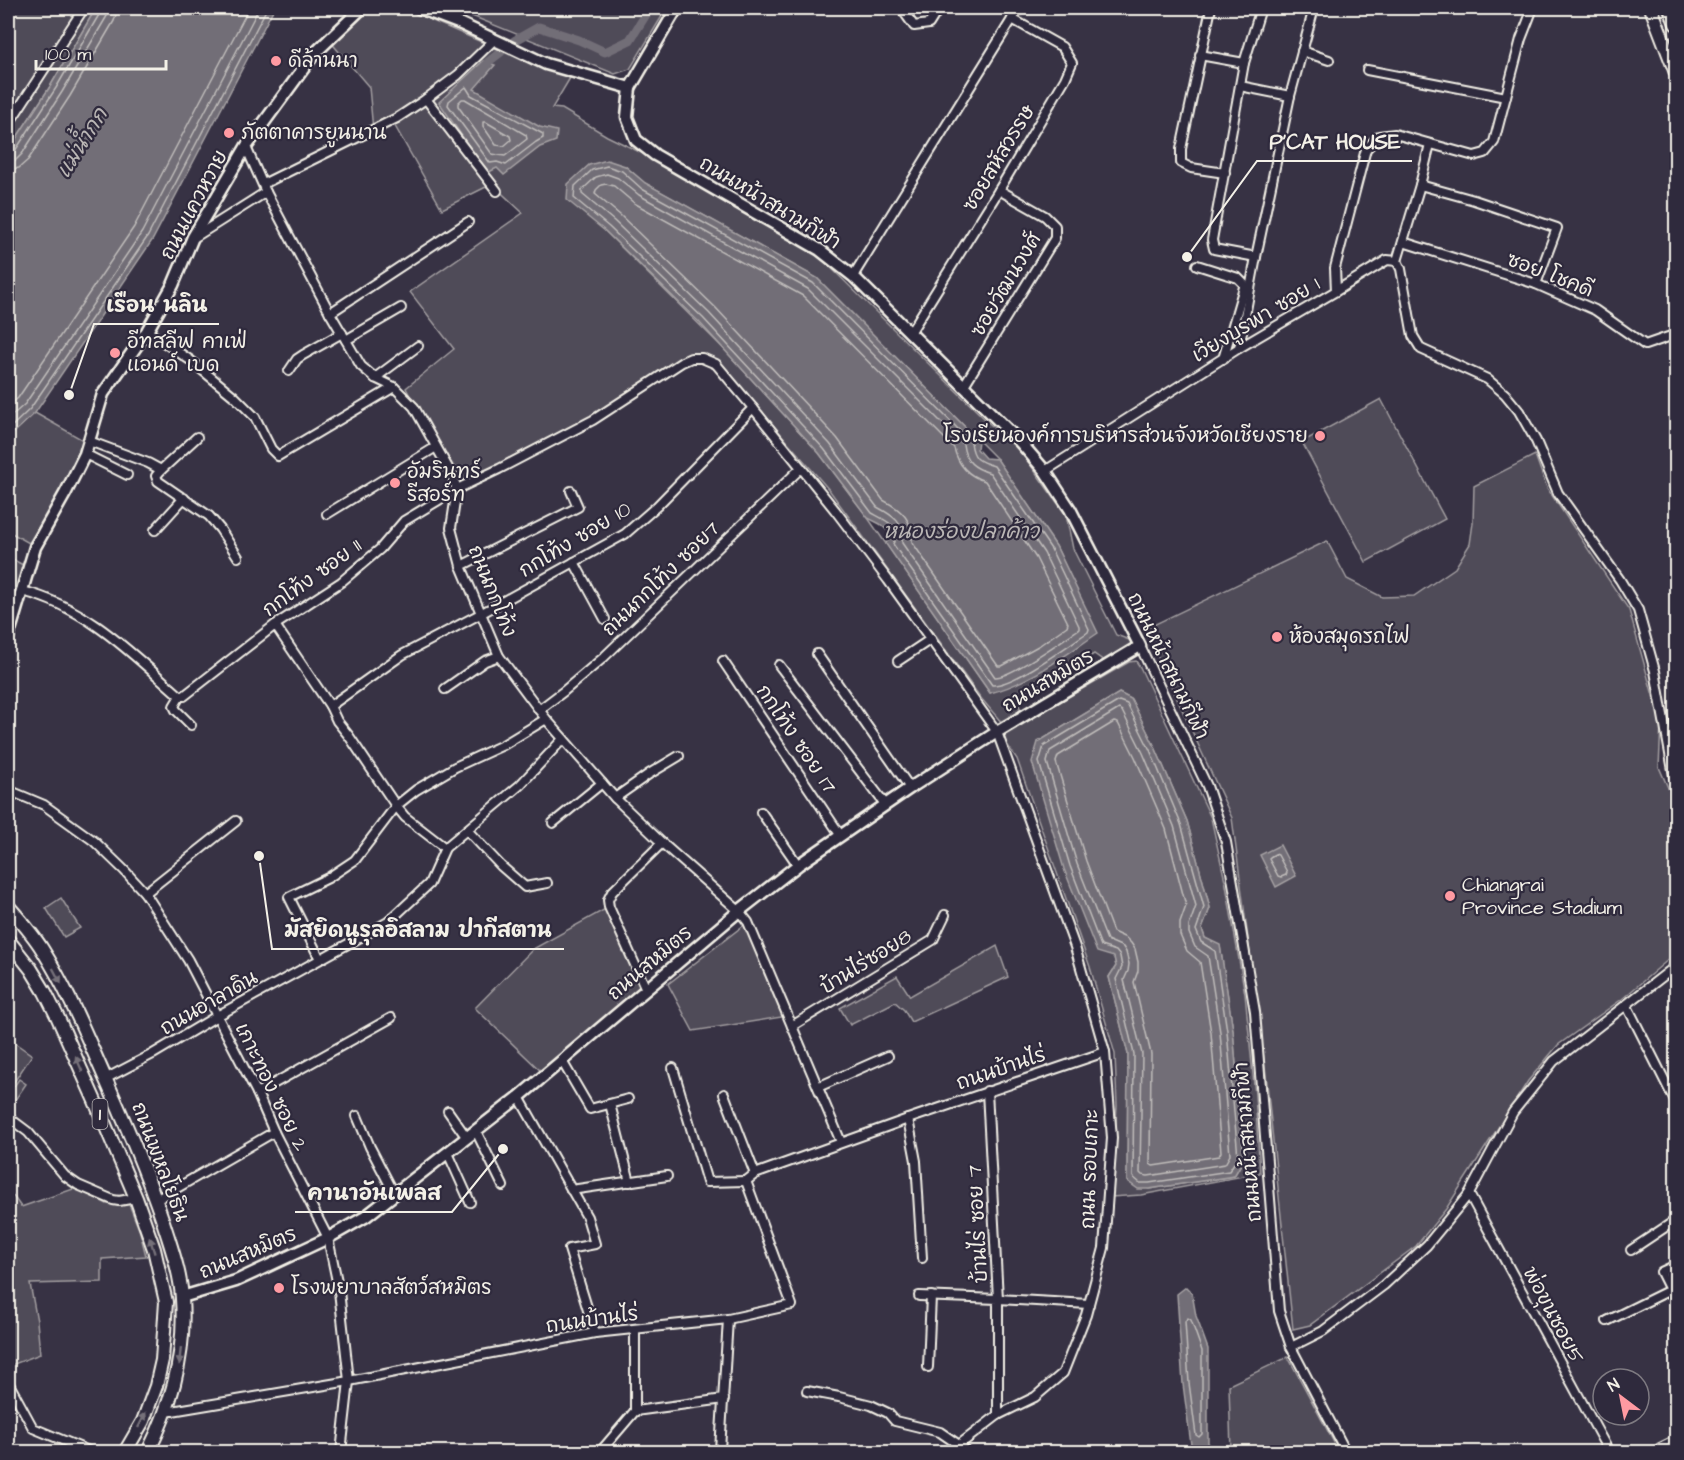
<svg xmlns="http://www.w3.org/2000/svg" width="1684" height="1460" viewBox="0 0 1684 1460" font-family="'Architects Daughter','Playpen Sans Thai',sans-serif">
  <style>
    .green { fill: #504b59; stroke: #a29ea0; stroke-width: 1.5; fill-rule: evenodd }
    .water { fill: #726e77; stroke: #a6a2a4; stroke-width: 1.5 }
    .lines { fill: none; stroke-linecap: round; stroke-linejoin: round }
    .shore { stroke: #c0bdbb; stroke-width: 1.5 }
    .canal { stroke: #726e77; stroke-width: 9 }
    .street-casing { stroke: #f4f1e8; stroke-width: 12 }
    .secondary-casing { stroke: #f4f1e8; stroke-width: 15 }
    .primary-casing { stroke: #f4f1e8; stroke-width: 16 }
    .street { stroke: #2f2a3d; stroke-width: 8 }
    .secondary { stroke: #2f2a3d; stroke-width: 10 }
    .primary { stroke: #2f2a3d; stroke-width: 12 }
    .oneway { fill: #747079 }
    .poi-dot { fill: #ff9aa2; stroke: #2f2a3d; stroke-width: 2 }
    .labels { text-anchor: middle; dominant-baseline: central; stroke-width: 4.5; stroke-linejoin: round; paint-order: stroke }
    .shield { fill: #2f2a3d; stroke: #b9b5b5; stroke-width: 1.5 }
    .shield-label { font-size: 18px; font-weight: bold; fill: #f4f1e8 }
    .poi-label { font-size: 20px; fill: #f4f1e8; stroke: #2f2a3d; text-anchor: start }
    .street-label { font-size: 20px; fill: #f4f1e8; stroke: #2f2a3d }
    .water-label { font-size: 21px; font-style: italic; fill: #bab6b5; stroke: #2f2a3d }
    .leader { fill: none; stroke: #f4f1e8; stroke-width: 2 }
    .callout-dot { fill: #f4f1e8; stroke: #2f2a3d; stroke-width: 2 }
    .callout-label { font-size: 21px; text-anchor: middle; font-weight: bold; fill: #f4f1e8; stroke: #2f2a3d; stroke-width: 4.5; stroke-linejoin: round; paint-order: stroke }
  </style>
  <rect width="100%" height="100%" fill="#373244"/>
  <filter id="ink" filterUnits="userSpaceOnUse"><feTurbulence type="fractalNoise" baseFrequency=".0167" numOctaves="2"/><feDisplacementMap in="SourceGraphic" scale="12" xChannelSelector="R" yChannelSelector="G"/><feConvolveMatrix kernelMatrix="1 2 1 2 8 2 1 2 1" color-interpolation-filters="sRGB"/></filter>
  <g filter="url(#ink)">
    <g class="green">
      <polygon points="8,8 96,8 51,85 8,151"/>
      <path d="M362,8h41l90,39 77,31 -18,30 10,1 45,27 43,21 169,99 171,168 32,29 44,62 7,34 43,86 16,6 -2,5 -23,17 -13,-9 -76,45 3,14 -19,10 -22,-26 -150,-206 -112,-130 -2,3 -29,-4 -94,60 -136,69 -51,-101 48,-39 -44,-57 113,-79 -31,-29 -50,25 -50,-88 -19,9 -4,-43 -40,-47zM625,166l20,17 172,95 180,181 59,87 41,87 -107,60 -122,-175 -49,-65 -97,-106 -117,-116z"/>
      <polygon points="475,8 667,8 630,69 615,74 472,16"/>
      <polygon points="1381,399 1445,519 1366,562 1302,442"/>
      <polygon points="35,413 83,440 68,480 29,543 8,531 8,438"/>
      <polygon points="1535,455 1547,488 1629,610 1661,724 1659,767 1676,806 1676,953 1622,999 1558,1045 1528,1081 1446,1209 1416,1246 1310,1325 1293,1329 1266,1074 1232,818 1145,629 1327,541 1347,579 1382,597 1414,596 1455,568 1470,544 1473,523 1474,486"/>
      <polygon points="8,557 23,565 8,618"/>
      <path d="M1136,661l4,6 71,151 15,67 19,109 10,101 5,78 -119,22 -30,2 6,-91 -2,-52 -25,-87 -73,-208 -13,-19v-5l12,-8 113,-65zM1119,693l12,6 24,48 32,74 23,87 -8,21 3,9 15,8 13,84 11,129 -10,17 -85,13 -22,-8 1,-127 -19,-77 7,-11 -2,-9 -76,-215z"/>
      <polygon points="61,898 80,928 64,937 46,908"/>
      <polygon points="609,907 646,989 545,1075 475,1008 533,949"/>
      <polygon points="748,922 788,1016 693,1031 668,984"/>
      <polygon points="997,946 1008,977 911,1022 904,1010 895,1002 850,1025 840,1008 897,976 910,996"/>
      <polygon points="12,1041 32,1055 8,1091 8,1048"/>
      <polygon points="19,1079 26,1084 15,1100 8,1095"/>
      <polygon points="76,1188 107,1204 129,1204 140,1232 146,1256 102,1259 102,1282 30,1284 37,1321 40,1354 9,1366 8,1189 21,1207"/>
      <polygon points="1288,1357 1339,1452 1231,1452 1229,1385"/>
    </g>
    <g class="water">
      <polygon points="96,8 274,8 153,239 35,413 8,438 8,151 51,85"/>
      <polygon points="483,61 495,65 474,89 540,127 557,131 556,141 540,147 504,175 497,168 489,172 476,157 439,102"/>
      <path d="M607,160l18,6 20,17 172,95 161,162 -1,9 8,9 12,1 59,87 42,87c-34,23 -68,50 -108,60l-104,-149 4,-11 -10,-9 -12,-6 -49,-65 -120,-131 -94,-91 -38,-31 1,-16 21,-19z"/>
      <polygon points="1119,693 1131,699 1155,747 1187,821 1210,908 1202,929 1205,938 1220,945 1233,1030 1244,1159 1234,1176 1149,1189 1138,1189 1127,1181 1128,1054 1109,977 1116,966 1114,957 1097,952 1064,869 1032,762 1038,742"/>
      <polygon points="1280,845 1296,876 1276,887 1260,855"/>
      <polygon points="1186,1287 1192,1293 1196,1316 1208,1349 1208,1452 1192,1452 1183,1384 1177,1294"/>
    </g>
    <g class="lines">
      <g class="shore">
        <polygon points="466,87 471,95 543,134 543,138 536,142 506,165 497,162 490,163 448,105 449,101"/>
        <polygon points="462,99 465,99 526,135 527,139 505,156 492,154 458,106 458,103"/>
        <polygon points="483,122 486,122 510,136 511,140 504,146 496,145 483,126"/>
        <polyline points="8,154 12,153 15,151 56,88 100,13 101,8"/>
        <polyline points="8,161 16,160 22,154 62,92 107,16 108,8"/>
        <path d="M607,166l15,5 20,18 171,94 158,159c2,17 7,19 23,24l57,83 38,80 -1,3c-19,13 -76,55 -96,53l-99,-141c1,-3 3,-6 3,-10 0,-10 -17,-17 -24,-21l-48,-64 -121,-131 -94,-91 -35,-29 1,-12 17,-16z"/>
        <polyline points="8,170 19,168 28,160 70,96 114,21 118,8"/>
        <path d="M607,174l11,4 21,17 169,94 155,155c2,18 11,24 27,29l54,80 35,73v3c-16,11 -69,49 -84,48l-93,-134c3,-20 -8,-27 -25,-36l-47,-63 -121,-131 -95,-92 -32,-27v-4l14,-13z"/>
        <path d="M606,184l8,2 20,17 169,93 151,152c4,17 14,28 31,33l51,77 32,65 -1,3 -27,19 -38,21h-4l-86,-124c1,-22 -10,-32 -29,-42l-46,-62 -122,-131 -95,-92 -25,-21 1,-4 5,-5z"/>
        <polyline points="8,407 18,398 134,227 249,8"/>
        <polyline points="8,419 25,404 142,232 259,8"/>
        <polyline points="8,430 30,409 148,236 267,8"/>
        <polygon points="1119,701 1127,704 1150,750 1181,824 1204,907 1196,930 1201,942 1215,951 1227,1031 1238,1157 1229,1171 1149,1183 1140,1183 1133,1177 1134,1054 1116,979 1122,967 1120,956 1116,951 1101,946 1070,866 1039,762 1044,746"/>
        <polygon points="1119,709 1122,711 1143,753 1174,826 1196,906 1189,926 1189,933 1195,947 1208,956 1220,1032 1230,1155 1225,1164 1148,1176 1142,1175 1140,1173 1142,1054 1124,980 1128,971 1129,964 1126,952 1123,947 1107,940 1077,864 1047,762 1050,751"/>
        <polygon points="1114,722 1118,723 1135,757 1166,829 1186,906 1180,923 1180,935 1187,951 1200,962 1211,1033 1221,1152 1219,1156 1153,1166 1150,1164 1151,1054 1134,982 1138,971 1138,962 1135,949 1131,943 1126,938 1113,932 1086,861 1056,762 1058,756"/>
        <polygon points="1275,854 1278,855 1287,872 1286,875 1281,877 1278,876 1269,859 1270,857"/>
        <polygon points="1188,1318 1191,1320 1202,1351 1202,1434 1199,1437 1196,1435 1189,1383 1185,1321"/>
      </g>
      <g class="canal">
        <polyline points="514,41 539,27 579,40 605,52 630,40 650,8"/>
        <polyline points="488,62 501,52"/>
      </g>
      <g class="street-casing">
        <g id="street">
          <polyline points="901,8 914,26 929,24 939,8"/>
          <polyline points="1211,8 1181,149 1181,163 1191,168 1225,173"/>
          <polyline points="1302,51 1329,60"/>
          <polyline points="1200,55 1244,63"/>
          <polyline points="1367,70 1506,97"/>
          <polyline points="1240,86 1290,96"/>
          <polyline points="426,99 497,191"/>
          <polyline points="8,125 84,8"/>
          <polyline points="246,147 266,192 330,313 361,366 375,378 394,387 414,407 452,475 457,489 451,528 461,566 499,656 546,719 615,798 662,843 739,911 748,922 841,1142"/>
          <polyline points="263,184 397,118 426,99 458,75 494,40"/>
          <polyline points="1420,185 1474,200 1557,228 1536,284"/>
          <polyline points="195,237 266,192"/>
          <polyline points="1403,242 1536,284 1595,310 1645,345 1674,335 1676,333"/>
          <polyline points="1256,257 1214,249 1212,240 1244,63 1261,8"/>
          <polyline points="1397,261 1420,185 1430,144"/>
          <polyline points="1197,265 1238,278 1244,284 1244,287 1223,359"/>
          <polyline points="853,276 1019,8"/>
          <polyline points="1336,291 1387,260 1397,261 1401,269 1413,336 1421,349 1487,379 1505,394 1519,411 1536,441 1558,493 1620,580 1638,610 1655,671 1676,787"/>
          <polyline points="330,313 468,222"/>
          <polyline points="147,331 190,360 235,397 255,417 271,449 278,456 394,387"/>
          <polyline points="910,333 999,190 1065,79 1072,63 1062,47 1012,19"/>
          <polyline points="346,340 401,308"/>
          <polyline points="1239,348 1256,257 1290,96 1314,8"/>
          <polyline points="289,371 297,359 303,355 342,333"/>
          <polyline points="375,378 418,346"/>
          <polyline points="963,387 1055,238 1055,226 1045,216 999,190"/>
          <polyline points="89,441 148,463 161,470 156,476 158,481 209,516 220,529 238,557"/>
          <polyline points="85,454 127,475"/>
          <polyline points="161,470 197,437"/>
          <polyline points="1045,471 1239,348 1336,291 1335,268 1366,149 1379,136 1395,134 1474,156 1485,153 1494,142 1521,39 1533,8"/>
          <polyline points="327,514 436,447"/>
          <polyline points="155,530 184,498"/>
          <polyline points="574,562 605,619"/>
          <polyline points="461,566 578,507 571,491"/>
          <path d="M22,591c65,16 109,62 158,105h4l91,-71 66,-43 39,-33 24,-28 53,-32 42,-20 94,-49 89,-58 9,-4h11l14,6 37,44 82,102 53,70 109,152 78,215 30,105 7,86 -8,110 -18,67 -23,58 -28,24 -37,18 -39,30 -5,7"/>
          <polyline points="275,625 330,706 337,721 349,736 396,806 405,817 445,848"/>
          <polyline points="1140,646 1207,786 1226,842 1255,1012 1279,1311 1291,1347 1346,1452"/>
          <polyline points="817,654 910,788"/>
          <polyline points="723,661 841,836"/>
          <polyline points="898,661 931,639"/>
          <polyline points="779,665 885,804"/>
          <polyline points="445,689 485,661 499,656"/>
          <polyline points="180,696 174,706 176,710 191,725"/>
          <polyline points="330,706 402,655 482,613 625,534 657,506 753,408"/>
          <polyline points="539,710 564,691 603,658 801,468"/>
          <polyline points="8,790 44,805 94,841 124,870 145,893 188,960 257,1093 274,1132 328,1238 339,1291 349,1381 341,1452"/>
          <polyline points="615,798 649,774 679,756"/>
          <polyline points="761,812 798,865"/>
          <polyline points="553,823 602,783"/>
          <polyline points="467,830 501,866 525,887 547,883"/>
          <polyline points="145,893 236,821"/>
          <polyline points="320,959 289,897 328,878 355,860 396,806 416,790 455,767 503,745 546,719"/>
          <polyline points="646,989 609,907 608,900 612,892 662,843"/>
          <polyline points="1627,1006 1676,1103"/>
          <polyline points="792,1026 933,940 945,915"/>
          <polyline points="562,1061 590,1109 628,1099"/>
          <polyline points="673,1068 707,1182 746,1181"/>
          <polyline points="105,1079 153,1054 217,1016 388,922 429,884 445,848 520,785 563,739"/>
          <polyline points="818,1087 888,1056"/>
          <polyline points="987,1091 998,1299 1089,1304"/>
          <polyline points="257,1093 391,1018"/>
          <polyline points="724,1094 755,1174"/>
          <polyline points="519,1097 587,1217 595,1244 569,1249 595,1333"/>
          <polyline points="610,1104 630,1182"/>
          <polyline points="448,1111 467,1138"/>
          <polyline points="357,1116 370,1147 395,1195"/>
          <polyline points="8,1117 28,1132 65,1176 78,1185 113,1200 119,1201 136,1198"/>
          <polyline points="908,1119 916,1161 922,1258"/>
          <polyline points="476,1131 503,1186"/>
          <polyline points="448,1153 470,1202"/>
          <polyline points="571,1190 667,1176"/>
          <polyline points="1469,1194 1609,1452"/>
          <polyline points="156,1200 274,1132"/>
          <polyline points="1631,1250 1676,1220"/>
          <polyline points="919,1296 998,1299 998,1415"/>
          <polyline points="1607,1321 1670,1290 1661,1272 1676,1265"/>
          <polyline points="1291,1347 1323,1331 1384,1285 1427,1245 1469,1194 1513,1112 1554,1061 1676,966"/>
          <polyline points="928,1367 931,1296"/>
          <polyline points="8,1382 33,1428 91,1452"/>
          <polyline points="807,1391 839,1397 871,1405 888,1413 895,1421 940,1432 959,1445 966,1452"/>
          <polyline points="635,1411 724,1399"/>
          <polyline points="166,1412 349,1381 595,1333 728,1319 792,1305 746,1181 755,1174 908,1119 1105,1052"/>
          <polyline points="1660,1448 1676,1440"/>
          <polyline points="720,1450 728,1319"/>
          <polyline points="600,1452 635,1411 635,1330"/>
        </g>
      </g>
      <g class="secondary-casing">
        <g id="secondary">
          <polyline points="419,8 461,24 546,64 630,88 677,8"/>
          <polyline points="8,637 35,547 66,492 85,454 103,394 147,331 173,285 193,237 246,147 314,54 362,8"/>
          <polyline points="182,1297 236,1281 328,1238 365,1217 519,1097 739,911 798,865 910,788 997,732 1140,646 1070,509 1045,471 1021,443 853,276 820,250 655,155 636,140 627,117 630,88"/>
        </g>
      </g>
      <g class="primary-casing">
        <g id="primary">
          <polyline points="1651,8 1676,73"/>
          <polyline points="1670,8 1676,24"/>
          <path d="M8,906c12,14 24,27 34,43 26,41 44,86 64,131 23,51 45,102 62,157 6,19 13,41 14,62 4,54 -10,105 -34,153"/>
          <polyline points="8,940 31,969 45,992 58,1018 95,1101 136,1198 154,1249 166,1302 162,1360 156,1386 143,1421 125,1452"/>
        </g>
      </g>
      <use href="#street" class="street"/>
      <use href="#secondary" class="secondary"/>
      <use href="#primary" class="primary"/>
    </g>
    <defs><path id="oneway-solid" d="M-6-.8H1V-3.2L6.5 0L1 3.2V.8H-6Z" transform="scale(1.5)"/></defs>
    <g class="oneway">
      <use href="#oneway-solid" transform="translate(57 976) rotate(62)"/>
      <use href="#oneway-solid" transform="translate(79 1064) rotate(-114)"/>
      <use href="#oneway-solid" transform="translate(152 1245) rotate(-107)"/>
      <use href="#oneway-solid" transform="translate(180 1356) rotate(96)"/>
      <use href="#oneway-solid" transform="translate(142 1420) rotate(-64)"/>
    </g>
  </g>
  <g class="poi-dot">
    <circle cx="276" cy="61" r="6"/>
    <circle cx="229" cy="133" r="6"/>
    <circle cx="115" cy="353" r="6"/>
    <circle cx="1320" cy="436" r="6"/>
    <circle cx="395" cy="483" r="6"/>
    <circle cx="1277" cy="637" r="6"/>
    <circle cx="1450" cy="896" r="6"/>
    <circle cx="279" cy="1288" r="6"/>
  </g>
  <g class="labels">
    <rect class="shield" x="92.5" y="1099" width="15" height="30" rx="4.5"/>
    <g class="shield-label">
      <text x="100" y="1114">1</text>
    </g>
    <g class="poi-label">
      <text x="288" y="61">ดีล้านนา</text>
      <text x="241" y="133">ภัตตาคารยูนนาน</text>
      <text x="127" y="342">อีทสลีฟ คาเฟ่<tspan x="127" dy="23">แอนด์ เบด</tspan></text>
      <text x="1308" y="436" text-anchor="end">โรงเรียนองค์การบริหารส่วนจังหวัดเชียงราย</text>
      <text x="407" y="472">อัมรินทร์<tspan x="407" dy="23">รีสอร์ท</tspan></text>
      <text x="1289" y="637">ห้องสมุดรถไฟ</text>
      <text x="1462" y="885">Chiangrai<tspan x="1462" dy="23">Province Stadium</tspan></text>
      <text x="291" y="1288">โรงพยาบาลสัตว์สหมิตร</text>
    </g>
    <g class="street-label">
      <text transform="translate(999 158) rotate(-59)">ซอยสหัสวรรษ</text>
      <text transform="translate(770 203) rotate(31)">ถนนหน้าสนามกีฬา</text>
      <text transform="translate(194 205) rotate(-62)">ถนนแควหวาย</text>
      <text transform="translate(1550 275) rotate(21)">ซอย โชคดี</text>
      <text transform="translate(1006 285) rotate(-59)">ซอยวัฒนวงศ์</text>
      <text transform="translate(1256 320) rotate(-31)">เวียงบูรพา ซอย 1</text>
      <text transform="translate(575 540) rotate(-31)">กกโท้ง ซอย 10</text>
      <text transform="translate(312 578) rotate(-36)">กกโท้ง ซอย 11</text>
      <text transform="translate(661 579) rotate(-44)">ถนนกกโท้ง ซอย7</text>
      <text transform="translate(492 591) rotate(68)">ถนนกกโท้ง</text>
      <text transform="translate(1168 666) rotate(64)">ถนนหน้าสนามกีฬา</text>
      <text transform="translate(1048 681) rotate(-31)">ถนนสหมิตร</text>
      <text transform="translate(796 739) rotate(56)">กกโท้ง ซอย 17</text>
      <text transform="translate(866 962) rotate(-32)">บ้านไร่ซอย8</text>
      <text transform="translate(650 963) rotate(-40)">ถนนสหมิตร</text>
      <text transform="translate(209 1003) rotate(-30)">ถนนอาลาดิน</text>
      <text transform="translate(1001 1069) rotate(-19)">ถนนบ้านไร่</text>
      <text transform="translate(271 1087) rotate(64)">เกาะทอง ซอย 2</text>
      <text transform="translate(1248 1142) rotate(-95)">ถนนหน้าสนามกีฬา</text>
      <text transform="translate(160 1162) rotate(69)">ถนนพหลโยธิน</text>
      <text transform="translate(1090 1169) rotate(-88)">ถนน รอบเกาะ</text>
      <text transform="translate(978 1224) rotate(-93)">บ้านไร่ ซอย 7</text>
      <text transform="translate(248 1253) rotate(-23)">ถนนสหมิตร</text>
      <text transform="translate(1553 1315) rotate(62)">พ่อขุนซอย5</text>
      <text transform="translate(592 1320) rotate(-8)">ถนนบ้านไร่</text>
    </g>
    <g class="water-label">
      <text transform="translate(82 143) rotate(-58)">แม่น้ำกก</text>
      <text x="961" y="531">หนองร่องปลาค้าว</text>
    </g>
  </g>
  <path class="leader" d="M1187 257L1257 161H1412M69 395L94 324H219M259 856L272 949H564M503 1149L452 1212H295"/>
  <g class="callout-dot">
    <circle cx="1187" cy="257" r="6"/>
    <circle cx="69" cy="395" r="6"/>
    <circle cx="259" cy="856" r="6"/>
    <circle cx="503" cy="1149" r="6"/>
  </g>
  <g class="callout-label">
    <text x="1335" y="149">P'CAT HOUSE</text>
    <text x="157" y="312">เรือน นลิน</text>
    <text x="418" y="937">มัสยิดนูรุลอิสลาม ปากีสตาน</text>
    <text x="374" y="1200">คานาอันเพลส</text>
  </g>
  <rect width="1684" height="1460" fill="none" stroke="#2f2a3d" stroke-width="30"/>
  <rect x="15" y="15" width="1654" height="1430" fill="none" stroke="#f4f1e8" stroke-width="2" filter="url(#ink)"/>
  <g transform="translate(1621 1397) rotate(328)"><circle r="28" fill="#2f2a3d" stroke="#7e7a81" stroke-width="1.5"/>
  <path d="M0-4.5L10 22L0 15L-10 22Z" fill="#ff9aa2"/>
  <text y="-9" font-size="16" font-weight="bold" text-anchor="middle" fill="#f4f1e8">N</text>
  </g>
  <path d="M36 60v9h130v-9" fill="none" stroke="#f4f1e8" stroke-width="3"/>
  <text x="45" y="60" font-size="18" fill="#f4f1e8" stroke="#2f2a3d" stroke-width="4.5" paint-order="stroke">100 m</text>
</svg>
